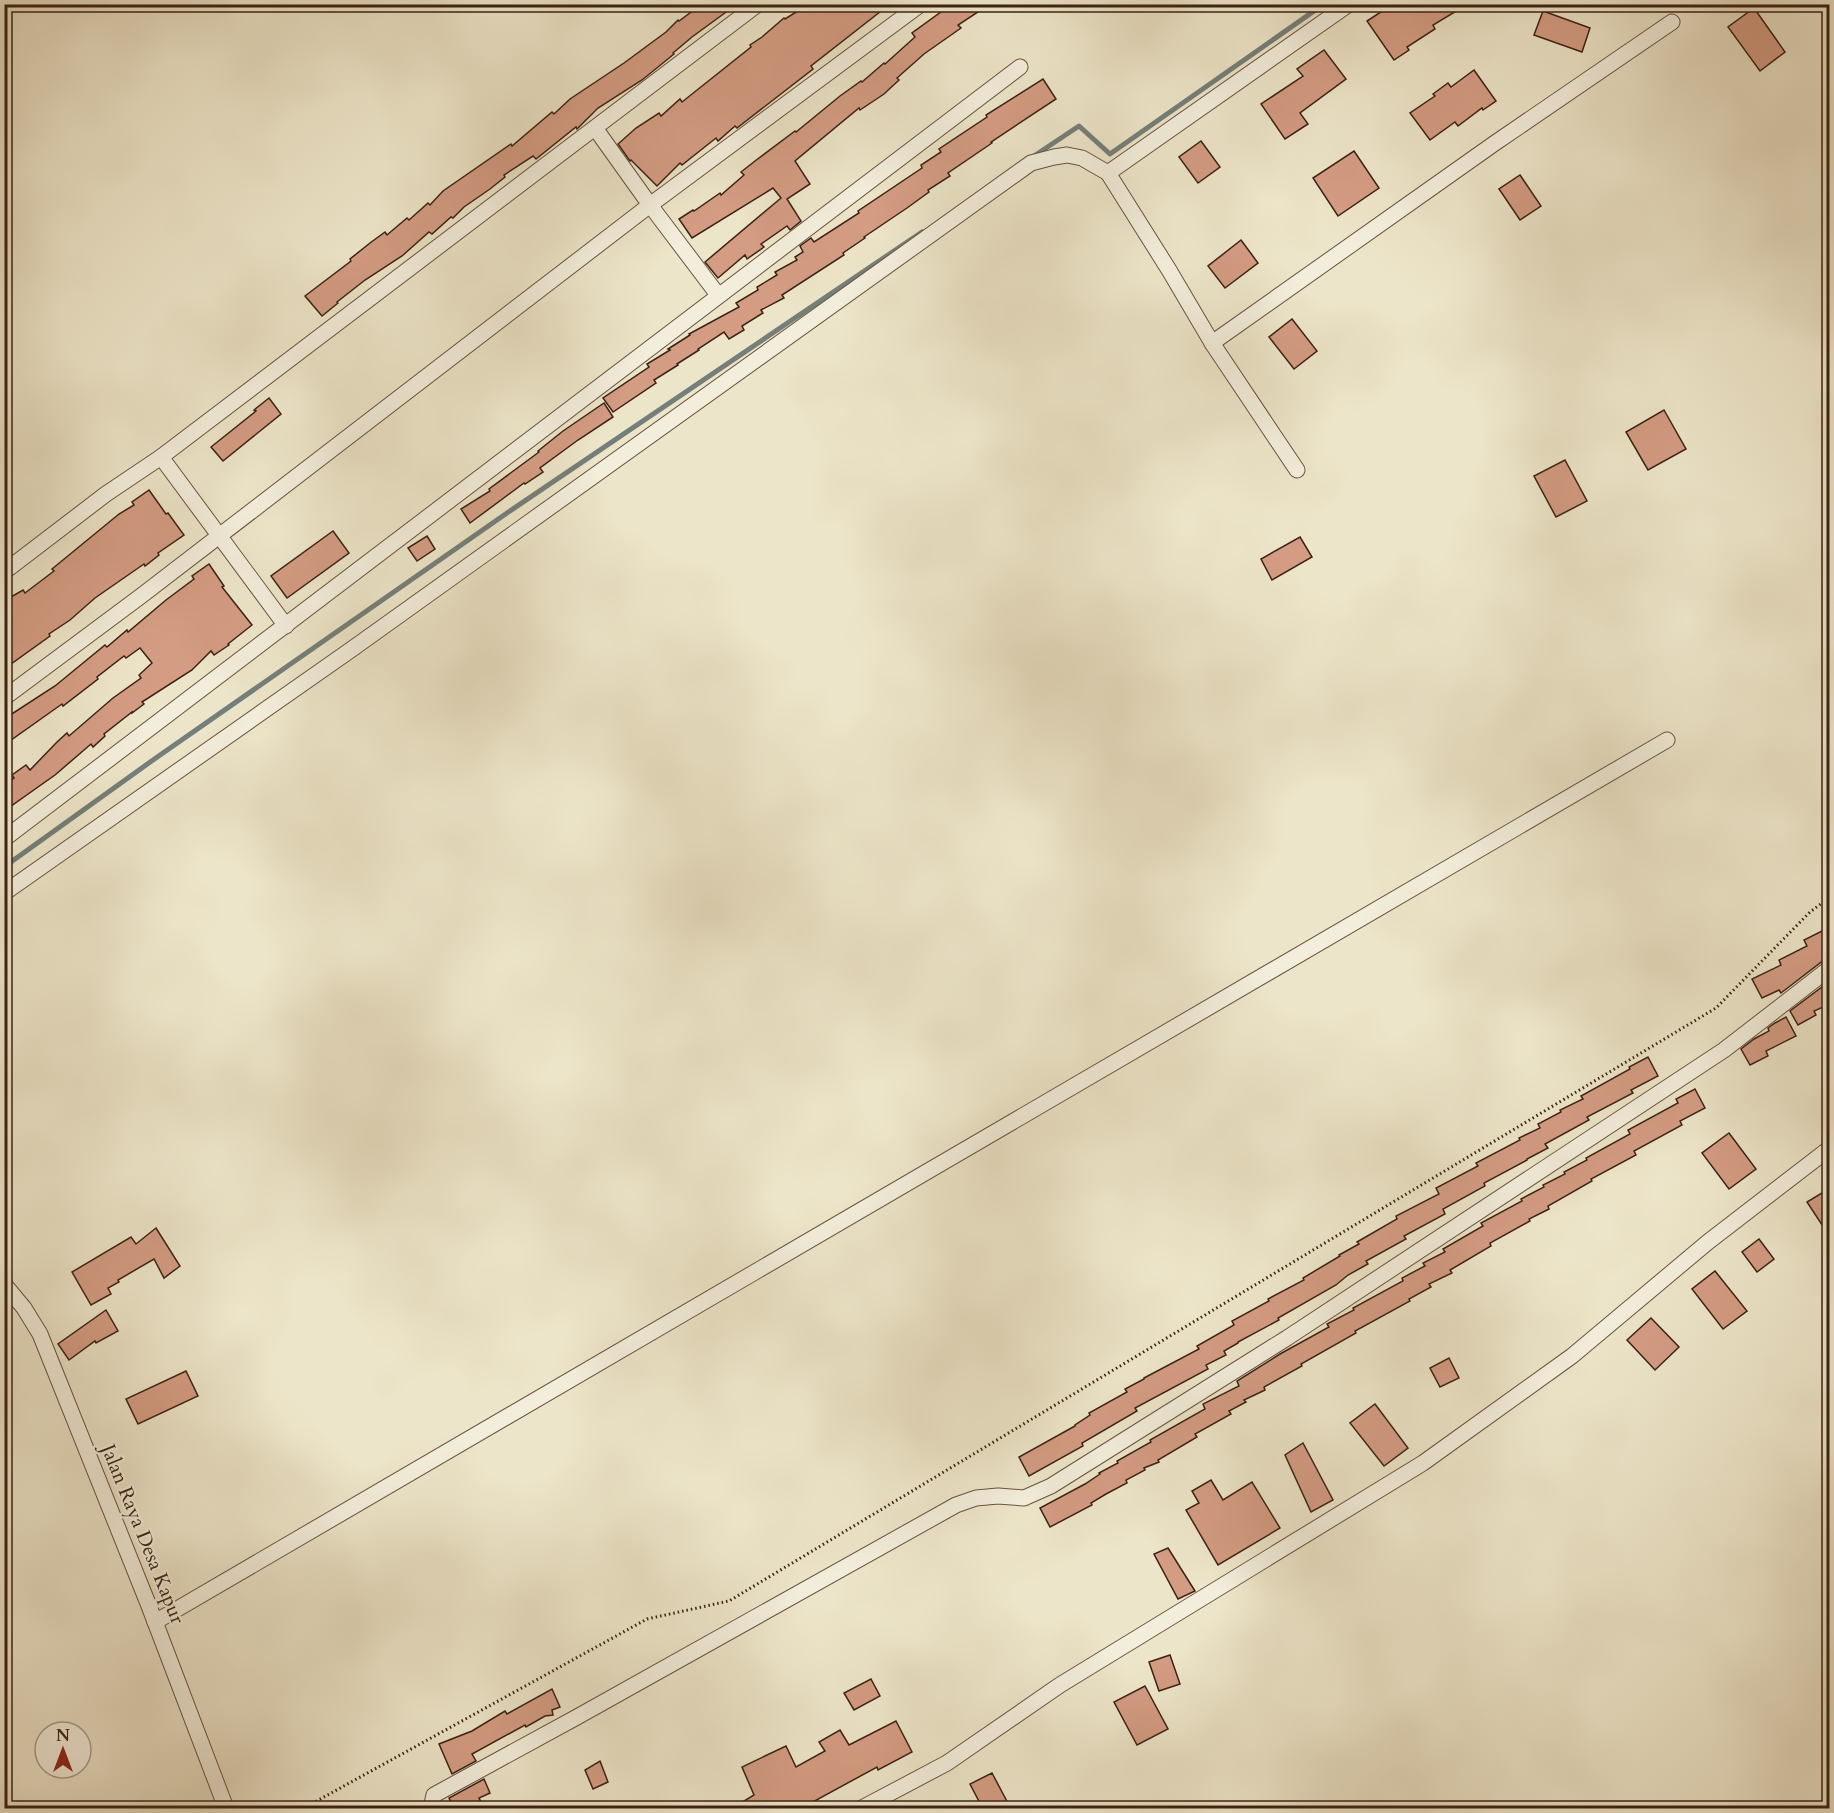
<svg xmlns="http://www.w3.org/2000/svg" width="1834" height="1813" viewBox="0 0 1834 1813" font-family="Cardo,serif">
  <style>
    .lines { fill: none; stroke-linecap: round; stroke-linejoin: round }
    .stream { stroke: #757f7a; stroke-width: 5 }
    .building { fill: #d49c83; stroke: #3b2213; stroke-width: 1.5 }
    .street-casing { stroke: #685340; stroke-width: 17 }
    .path { stroke: #3b2213; stroke-width: 3; stroke-dasharray: 1.5 3; stroke-linecap: butt }
    .street { stroke: #f3eedc; stroke-width: 15 }
    .labels { text-anchor: middle; dominant-baseline: central; stroke-width: 4.5; stroke-linejoin: round; paint-order: stroke }
    .street-label { font-size: 20px; fill: #3b2213; stroke: #f3eedc }
  </style>
  <rect width="100%" height="100%" fill="#ede5c9"/>
  <filter id="stains"><feTurbulence type="fractalNoise" baseFrequency=".00333" numOctaves="4"/><feColorMatrix values="0 0 0 0 .2 0 0 0 0 .09 0 0 0 0 .02 0 0 0 .5 -.17"/></filter>
  <radialGradient id="worn" r=".72"><stop offset=".6" stop-color="#630" stop-opacity="0"/><stop offset="1" stop-color="#630" stop-opacity=".3"/></radialGradient>
  <g class="lines">
    <g class="stream">
      <polyline points="1034,156 1079,126 1110,154 1324,4"/>
      <polyline points="4,867 153,760 507,513 922,232"/>
    </g>
  </g>
  <g class="building">
    <polygon points="702,4 737,4 692,37 673,53 674,54 642,80 598,108 577,129 576,127 536,159 533,156 504,175 505,177 490,189 464,207 453,218 451,217 432,234 429,232 402,256 365,280 337,302 338,303 322,316 305,296 351,261 350,259 370,243 385,232 387,235 407,218 409,220 428,203 430,205 443,191 511,144 512,146 552,112 554,114 570,99 624,63 666,32 678,20 679,21"/>
    <polygon points="809,4 890,4 811,66 813,69 737,128 735,126 718,141 716,138 682,165 680,163 657,186 631,160 630,161 618,144 636,128 659,113 661,116 680,99 682,102 751,47 750,45 762,37 784,18 785,19"/>
    <polygon points="952,4 990,4 958,25 961,28 924,54 897,78 899,80 884,94 860,110 859,108 795,161 810,184 787,199 801,221 790,230 787,226 761,244 764,247 747,259 745,255 718,278 705,262 781,198 773,188 692,238 679,219 693,210 694,211 720,193 721,195 744,175 741,172 755,161 795,131 796,132 840,96 861,81 862,82 884,63 885,64 915,37 912,33"/>
    <polygon points="1393,4 1468,4 1433,25 1435,29 1407,47 1409,50 1394,60 1367,21"/>
    <polygon points="1754,8 1785,52 1760,71 1728,27"/>
    <polygon points="1543,11 1590,28 1582,52 1534,35"/>
    <polygon points="1324,50 1346,79 1300,113 1308,124 1285,139 1261,104 1303,76 1297,69"/>
    <polygon points="1474,70 1496,101 1483,110 1482,108 1458,126 1455,122 1430,140 1410,113 1435,96 1433,94 1448,83 1451,87"/>
    <polygon points="1043,79 1056,99 991,142 992,143 948,173 950,176 928,190 929,192 907,208 864,237 865,238 843,253 844,255 782,295 784,298 761,310 763,313 742,326 744,330 729,339 724,332 698,349 699,350 677,364 678,365 654,380 656,383 613,412 603,398 649,367 647,364 670,350 668,349 690,335 689,334 739,307 736,303 758,290 757,287 777,275 775,272 797,260 795,257 803,252 800,246 811,238 814,242 859,213 858,211 922,168 921,165 941,152 939,149 987,117 986,115"/>
    <polygon points="1201,141 1220,167 1198,183 1179,157"/>
    <polygon points="1354,151 1379,188 1338,216 1313,178"/>
    <polygon points="1520,175 1541,206 1520,220 1499,189"/>
    <polygon points="1241,240 1258,263 1225,288 1208,266"/>
    <polygon points="1292,319 1317,351 1294,369 1269,337"/>
    <polygon points="269,398 281,414 223,461 211,447 256,411 254,410"/>
    <polygon points="604,403 613,417 578,440 540,468 543,472 525,484 524,483 470,523 461,509 490,491 489,489 539,452 538,451 563,431"/>
    <polygon points="1664,410 1686,449 1648,470 1626,432"/>
    <polygon points="1565,460 1587,501 1556,517 1534,476"/>
    <polygon points="149,490 166,514 168,513 184,535 158,553 159,555 145,566 144,564 95,598 70,620 49,634 50,636 4,669 4,601 23,590 25,593 54,571 52,569 119,514 134,505 132,502"/>
    <polygon points="333,531 349,553 287,598 271,576"/>
    <polygon points="427,536 435,549 417,561 408,548"/>
    <polygon points="1300,537 1312,557 1272,580 1261,559"/>
    <polygon points="209,564 224,586 222,587 252,625 228,644 229,645 214,655 211,651 192,670 142,702 144,704 132,713 132,712 104,734 105,736 93,747 91,744 55,775 4,811 4,785 14,778 12,775 26,765 30,770 57,742 67,733 69,736 113,698 141,678 139,675 152,663 140,648 126,658 124,656 97,677 98,679 63,706 62,704 4,745 4,719 55,686 105,645 107,647 127,630 128,632 166,600 194,579 192,576"/>
    <polygon points="1830,927 1830,958 1824,960 1781,993 1779,990 1762,998 1752,979 1781,965 1779,960 1807,946 1804,940"/>
    <polygon points="1830,981 1830,1004 1814,1011 1816,1015 1798,1025 1790,1011"/>
    <polygon points="1786,1017 1796,1036 1766,1051 1768,1056 1750,1065 1741,1049 1754,1039 1769,1031 1768,1028 1775,1023"/>
    <polygon points="1648,1057 1658,1076 1631,1090 1633,1093 1587,1117 1589,1120 1545,1144 1548,1148 1527,1159 1527,1160 1484,1183 1485,1186 1443,1209 1445,1214 1404,1236 1406,1239 1366,1261 1368,1264 1348,1275 1336,1285 1278,1318 1279,1320 1238,1342 1238,1343 1224,1351 1226,1355 1206,1365 1208,1369 1135,1408 1137,1411 1082,1443 1083,1446 1029,1476 1019,1457 1075,1426 1075,1425 1090,1415 1089,1413 1127,1392 1125,1389 1144,1379 1144,1378 1199,1349 1197,1346 1234,1325 1232,1321 1269,1301 1268,1299 1304,1280 1303,1278 1340,1256 1339,1255 1359,1244 1357,1242 1397,1219 1396,1216 1439,1194 1436,1188 1478,1166 1476,1163 1520,1140 1519,1138 1540,1128 1538,1124 1561,1112 1560,1110 1583,1099 1581,1096 1630,1069 1629,1067"/>
    <polygon points="1695,1089 1705,1108 1680,1121 1682,1125 1634,1151 1636,1155 1591,1179 1592,1181 1548,1206 1549,1209 1529,1219 1530,1221 1490,1243 1491,1246 1450,1270 1452,1273 1429,1284 1431,1287 1409,1299 1410,1301 1355,1331 1356,1333 1301,1364 1302,1366 1264,1387 1265,1390 1244,1400 1246,1402 1229,1411 1231,1414 1195,1434 1197,1437 1158,1460 1159,1462 1144,1468 1145,1470 1126,1480 1127,1483 1106,1494 1091,1503 1092,1505 1050,1527 1040,1508 1085,1484 1100,1474 1099,1473 1118,1463 1117,1461 1151,1442 1150,1440 1205,1409 1203,1404 1239,1386 1237,1381 1280,1354 1329,1327 1327,1324 1354,1310 1353,1308 1403,1281 1402,1278 1425,1266 1423,1263 1445,1252 1443,1249 1483,1226 1481,1223 1522,1201 1521,1199 1544,1187 1543,1185 1565,1174 1564,1172 1587,1160 1586,1158 1630,1134 1628,1130 1678,1103 1676,1099"/>
    <polygon points="1729,1133 1756,1169 1729,1189 1702,1153"/>
    <polygon points="1830,1188 1830,1237 1807,1202"/>
    <polygon points="156,1228 180,1266 164,1278 154,1259 118,1280 119,1282 108,1288 111,1294 91,1305 72,1272 131,1237 136,1244"/>
    <polygon points="1759,1239 1774,1259 1757,1272 1742,1252"/>
    <polygon points="1715,1271 1747,1311 1723,1329 1692,1289"/>
    <polygon points="106,1310 118,1331 96,1343 95,1341 69,1360 58,1344"/>
    <polygon points="1651,1318 1679,1347 1655,1370 1627,1340"/>
    <polygon points="1449,1358 1459,1378 1440,1387 1430,1368"/>
    <polygon points="186,1371 198,1396 138,1424 126,1399"/>
    <polygon points="1375,1404 1408,1448 1384,1466 1350,1423"/>
    <polygon points="1303,1443 1333,1500 1311,1512 1285,1455"/>
    <polygon points="1211,1480 1223,1500 1252,1482 1280,1528 1218,1565 1186,1510 1199,1503 1192,1491"/>
    <polygon points="1168,1548 1195,1591 1178,1599 1154,1554"/>
    <polygon points="1170,1655 1180,1684 1159,1691 1149,1662"/>
    <polygon points="871,1679 880,1696 854,1710 844,1693"/>
    <polygon points="1145,1686 1168,1729 1137,1745 1114,1702"/>
    <polygon points="552,1689 560,1707 552,1710 553,1715 545,1716 526,1727 525,1725 472,1754 476,1761 452,1774 439,1744 472,1731 505,1711 507,1714"/>
    <polygon points="896,1721 912,1752 878,1770 877,1767 800,1809 731,1809 754,1795 742,1767 786,1746 796,1767 825,1751 819,1742 840,1730 849,1745"/>
    <polygon points="600,1761 608,1782 593,1789 585,1770"/>
    <polygon points="992,1773 1011,1809 983,1809 970,1784"/>
    <polygon points="484,1779 490,1793 479,1798 481,1802 466,1809 454,1809 449,1798"/>
  </g>
  <g class="lines">
    <g class="street-casing">
      <g id="street">
        <polyline points="595,128 650,205 718,295"/>
        <polyline points="1108,173 1349,4"/>
        <polyline points="1212,343 1495,143 1672,22"/>
        <polyline points="161,457 286,626"/>
        <polyline points="4,572 106,494 161,457 758,4"/>
        <polyline points="4,698 141,596 650,205 921,4"/>
        <polyline points="4,839 1020,67"/>
        <polyline points="4,893 352,649 1031,163 1054,157 1067,155 1082,158 1108,173 1169,270 1212,343 1297,470"/>
        <polyline points="4,1284 24,1308 40,1334 149,1606 226,1808"/>
        <polyline points="155,1622 1667,740"/>
        <polyline points="431,1808 434,1795 577,1717 956,1505 976,1498 998,1496 1024,1498 1051,1486 1287,1338 1724,1050 1830,968"/>
        <polyline points="862,1808 947,1763 1060,1685 1423,1463 1572,1356 1708,1242 1830,1148"/>
      </g>
    </g>
    <polyline class="path" points="304,1808 647,1619 729,1601 1716,1008 1810,912 1830,897"/>
    <use href="#street" class="street"/>
  </g>
  <g class="labels">
    <g class="street-label">
      <text transform="translate(143 1534) rotate(68)">Jalan Raya Desa Kapur</text>
    </g>
  </g>
  <rect width="1834" height="1813" fill="none" stroke="#ede5c9" stroke-width="24"/>
  <rect x="6" y="6" width="1822" height="1801" fill="none" stroke="#3b2213" stroke-width="3"/>
  <rect x="12" y="12" width="1810" height="1789" fill="none" stroke="#3b2213" stroke-width="1.5"/>
  <g transform="translate(63 1750)"><circle r="28" fill="#f3eedc" stroke="#a99c8c" stroke-width="1.5"/>
  <path d="M0-4.5L10 22L0 15L-10 22Z" fill="#8f2418"/>
  <text y="-9" font-size="16" font-weight="bold" text-anchor="middle" fill="#3b2213">N</text>
  </g>
  <rect width="100%" height="100%" filter="url(#stains)"/>
  <rect width="100%" height="100%" fill="url(#worn)"/>
</svg>
